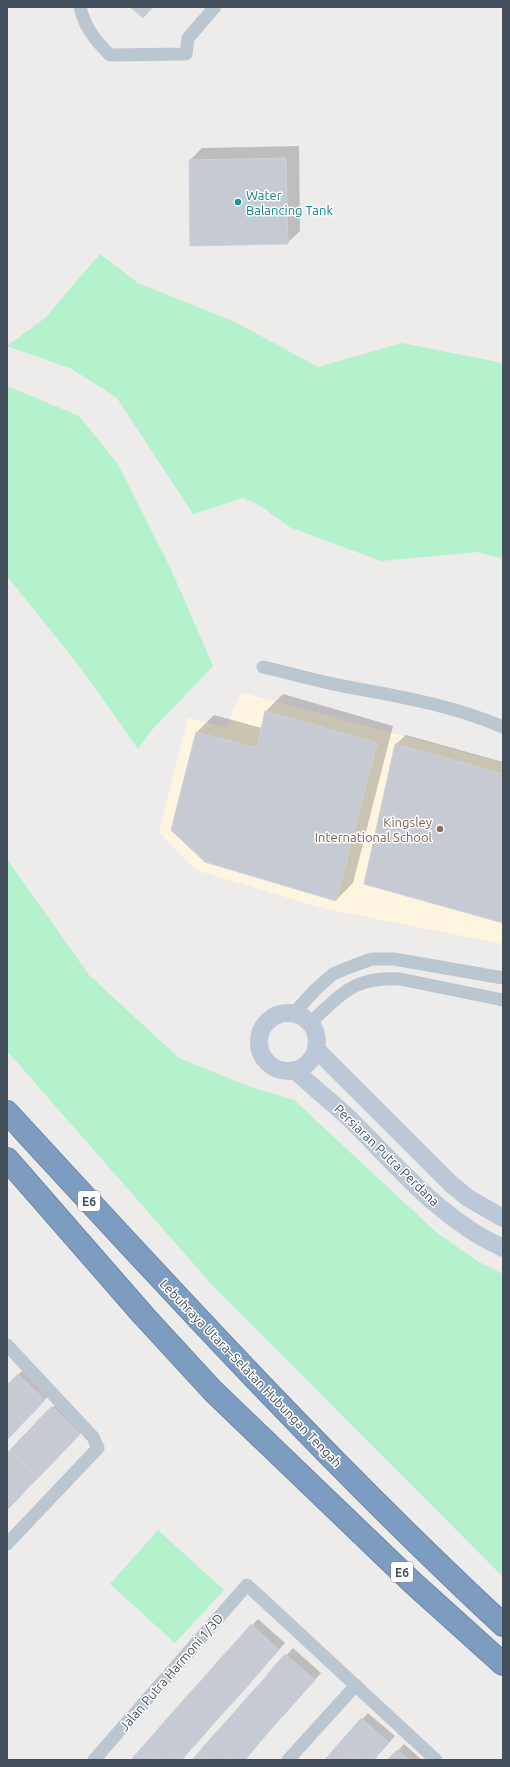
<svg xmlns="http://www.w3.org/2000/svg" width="510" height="1767" viewBox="0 0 510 1767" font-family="Ubuntu,sans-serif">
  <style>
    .commercial { fill: #fdf5e0 }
    .green { fill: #b3f2cc }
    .shadow { fill: #0003 }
    .building { fill: #c6cad2; stroke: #ced1d8 }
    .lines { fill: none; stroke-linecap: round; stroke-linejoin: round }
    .motorway-casing { stroke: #6888ac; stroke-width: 24 }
    .minor { stroke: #bac6d0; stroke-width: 13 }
    .secondary { stroke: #bbc8d7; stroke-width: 18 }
    .motorway { stroke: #7d9dc0; stroke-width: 22 }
    .culture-dot { fill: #0f9aa8; stroke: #fff; stroke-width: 1.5 }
    .education-dot { fill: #8d6e63; stroke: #fff; stroke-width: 1.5 }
    .labels { text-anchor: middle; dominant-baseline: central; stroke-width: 3; stroke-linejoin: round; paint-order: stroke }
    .shield { fill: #fff; stroke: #7b838c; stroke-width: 1 }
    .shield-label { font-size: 12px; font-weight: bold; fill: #424e5a }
    .culture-label { font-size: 13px; fill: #0d838f; stroke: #fff; text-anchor: start }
    .education-label { font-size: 13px; fill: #785e54; stroke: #fff; text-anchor: end }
    .street-label { font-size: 13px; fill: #424e5a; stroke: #fff }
  </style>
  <rect width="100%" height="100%" fill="#eeebeb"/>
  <polygon class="commercial" points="240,692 503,763 503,944 326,909 196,870 159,832 188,718 227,728"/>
  <g class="green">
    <polygon points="100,254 138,283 235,322 318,367 402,343 503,363 503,559 478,552 381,561 289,527 261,506 243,498 193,514 117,398 72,369 7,346 45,318"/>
    <polygon points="7,386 79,416 117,463 170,567 213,666 152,730 138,749 80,667 7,576"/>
    <polygon points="7,859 89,975 179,1058 251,1087 294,1100 436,1232 477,1261 503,1274 503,1577 214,1287 7,1051"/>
    <polygon points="158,1530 224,1590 175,1643 110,1584"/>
  </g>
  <g class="shadow">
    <polygon points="299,146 300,231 287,243 190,160 202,148"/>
    <polygon points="283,694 393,726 353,883 336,900 197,732 214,715 262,728 266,711"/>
    <polygon points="406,735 503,762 503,922 396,744"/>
    <polygon points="25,1368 51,1393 7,1439 7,1386"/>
    <polygon points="59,1401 86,1427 7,1509 7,1454"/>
    <polygon points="258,1619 285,1643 181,1760 133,1760"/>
    <polygon points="293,1648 321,1673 244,1760 193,1760"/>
    <polygon points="368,1713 395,1736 374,1760 326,1760"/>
    <polygon points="404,1744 422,1760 389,1760"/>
  </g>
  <g class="building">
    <polygon points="130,7 153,7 143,18"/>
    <polygon points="286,158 288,244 190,246 189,160"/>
    <polygon points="265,711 377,743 336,901 205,862 171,830 196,732 257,748"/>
    <polygon points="395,744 503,774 503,923 364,884"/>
    <polygon points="18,1374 45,1400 35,1411 7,1385"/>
    <polygon points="7,1385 35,1411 24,1422 7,1406"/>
    <polygon points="7,1406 24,1422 14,1433 7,1427"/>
    <polygon points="52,1406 80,1434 70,1445 41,1417"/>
    <polygon points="41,1417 70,1445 59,1456 31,1428"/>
    <polygon points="7,1427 14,1433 7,1440"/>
    <polygon points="31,1428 59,1456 49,1467 20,1439"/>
    <polygon points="20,1439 49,1467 38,1478 10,1450"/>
    <polygon points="10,1450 38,1478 27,1489 7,1469 7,1453"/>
    <polygon points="7,1469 27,1489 17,1500 7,1491"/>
    <polygon points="7,1491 17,1500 7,1510"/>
    <polygon points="251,1624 279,1650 268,1662 240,1637"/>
    <polygon points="240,1637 268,1662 258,1674 229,1649"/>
    <polygon points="229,1649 258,1674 247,1687 218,1661"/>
    <polygon points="285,1654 315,1680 304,1692 274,1666"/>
    <polygon points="218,1661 247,1687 236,1699 207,1674"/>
    <polygon points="274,1666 304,1692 293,1705 264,1679"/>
    <polygon points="207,1674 236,1699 225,1711 196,1686"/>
    <polygon points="264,1679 293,1705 282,1717 253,1691"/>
    <polygon points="196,1686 225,1711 214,1723 185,1698"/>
    <polygon points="253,1691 282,1717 271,1729 242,1703"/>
    <polygon points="185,1698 214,1723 203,1736 174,1711"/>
    <polygon points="242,1703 271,1729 260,1742 231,1716"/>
    <polygon points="174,1711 203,1736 192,1748 163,1723"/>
    <polygon points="231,1716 260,1742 250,1754 220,1728"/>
    <polygon points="361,1718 389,1743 378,1755 350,1731"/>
    <polygon points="163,1723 192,1748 182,1760 153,1735"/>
    <polygon points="220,1728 250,1754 245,1760 231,1760 209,1740"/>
    <polygon points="350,1731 378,1755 374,1760 358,1760 339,1743"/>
    <polygon points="153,1735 181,1760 156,1760 142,1747"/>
    <polygon points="209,1740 231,1760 206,1760 198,1753"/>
    <polygon points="339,1743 358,1760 333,1760 328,1756"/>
    <polygon points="142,1747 156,1760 131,1760"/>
    <polygon points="397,1750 409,1760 387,1760"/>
    <polygon points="198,1753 206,1760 192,1760"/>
    <polygon points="328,1756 333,1760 324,1760"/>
  </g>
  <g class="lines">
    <g class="motorway-casing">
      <g id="motorway">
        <path d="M7,1112c161,175 322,351 496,513"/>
        <polyline points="7,1159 144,1316 213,1391 413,1583 503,1664"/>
      </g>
    </g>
    <g class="minor">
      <path d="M80,7c5,21 15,33 30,48l76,-1 2,-16 27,-31"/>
      <path d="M263,667c27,6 53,14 80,19 54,10 109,19 160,41"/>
      <polyline points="294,1013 315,990 333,974 355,965 372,959 394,959 503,978"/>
      <path d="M310,1023c31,-28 43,-47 90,-44l103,21"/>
      <polyline points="7,1345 93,1437 98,1448 7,1544"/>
      <polyline points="94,1760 247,1585 436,1760"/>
      <polyline points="288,1760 356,1685"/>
    </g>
    <g class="secondary">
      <circle cx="288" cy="1042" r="29"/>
      <polyline points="316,1049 451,1184 468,1198 503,1218"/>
      <path d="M295,1070c17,17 37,32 55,49 47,47 91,101 153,129"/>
    </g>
    <use href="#motorway" class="motorway"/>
  </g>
  <circle class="culture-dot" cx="238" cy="202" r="4"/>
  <circle class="education-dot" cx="440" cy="829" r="4"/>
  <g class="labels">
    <g class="shield">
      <rect x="78" y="1191" width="22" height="20" rx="3"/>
      <rect x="391" y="1562" width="22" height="20" rx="3"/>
    </g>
    <g class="shield-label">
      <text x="89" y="1201">E6</text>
      <text x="402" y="1572">E6</text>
    </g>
    <g class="culture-label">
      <text x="246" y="195">Water<tspan x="246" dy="15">Balancing Tank</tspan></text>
    </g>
    <g class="education-label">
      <text x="432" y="822">Kingsley<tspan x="432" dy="15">International School</tspan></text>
    </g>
    <g class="street-label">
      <text transform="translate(387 1155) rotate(44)">Persiaran Putra Perdana</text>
      <text transform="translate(251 1373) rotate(46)">Lebuhraya Utara–Selatan Hubungan Tengah</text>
      <text transform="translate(171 1672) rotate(-49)">Jalan Putra Harmoni 1/3D</text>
    </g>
  </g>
  <rect width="510" height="1767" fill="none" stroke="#424e5a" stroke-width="16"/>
</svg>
